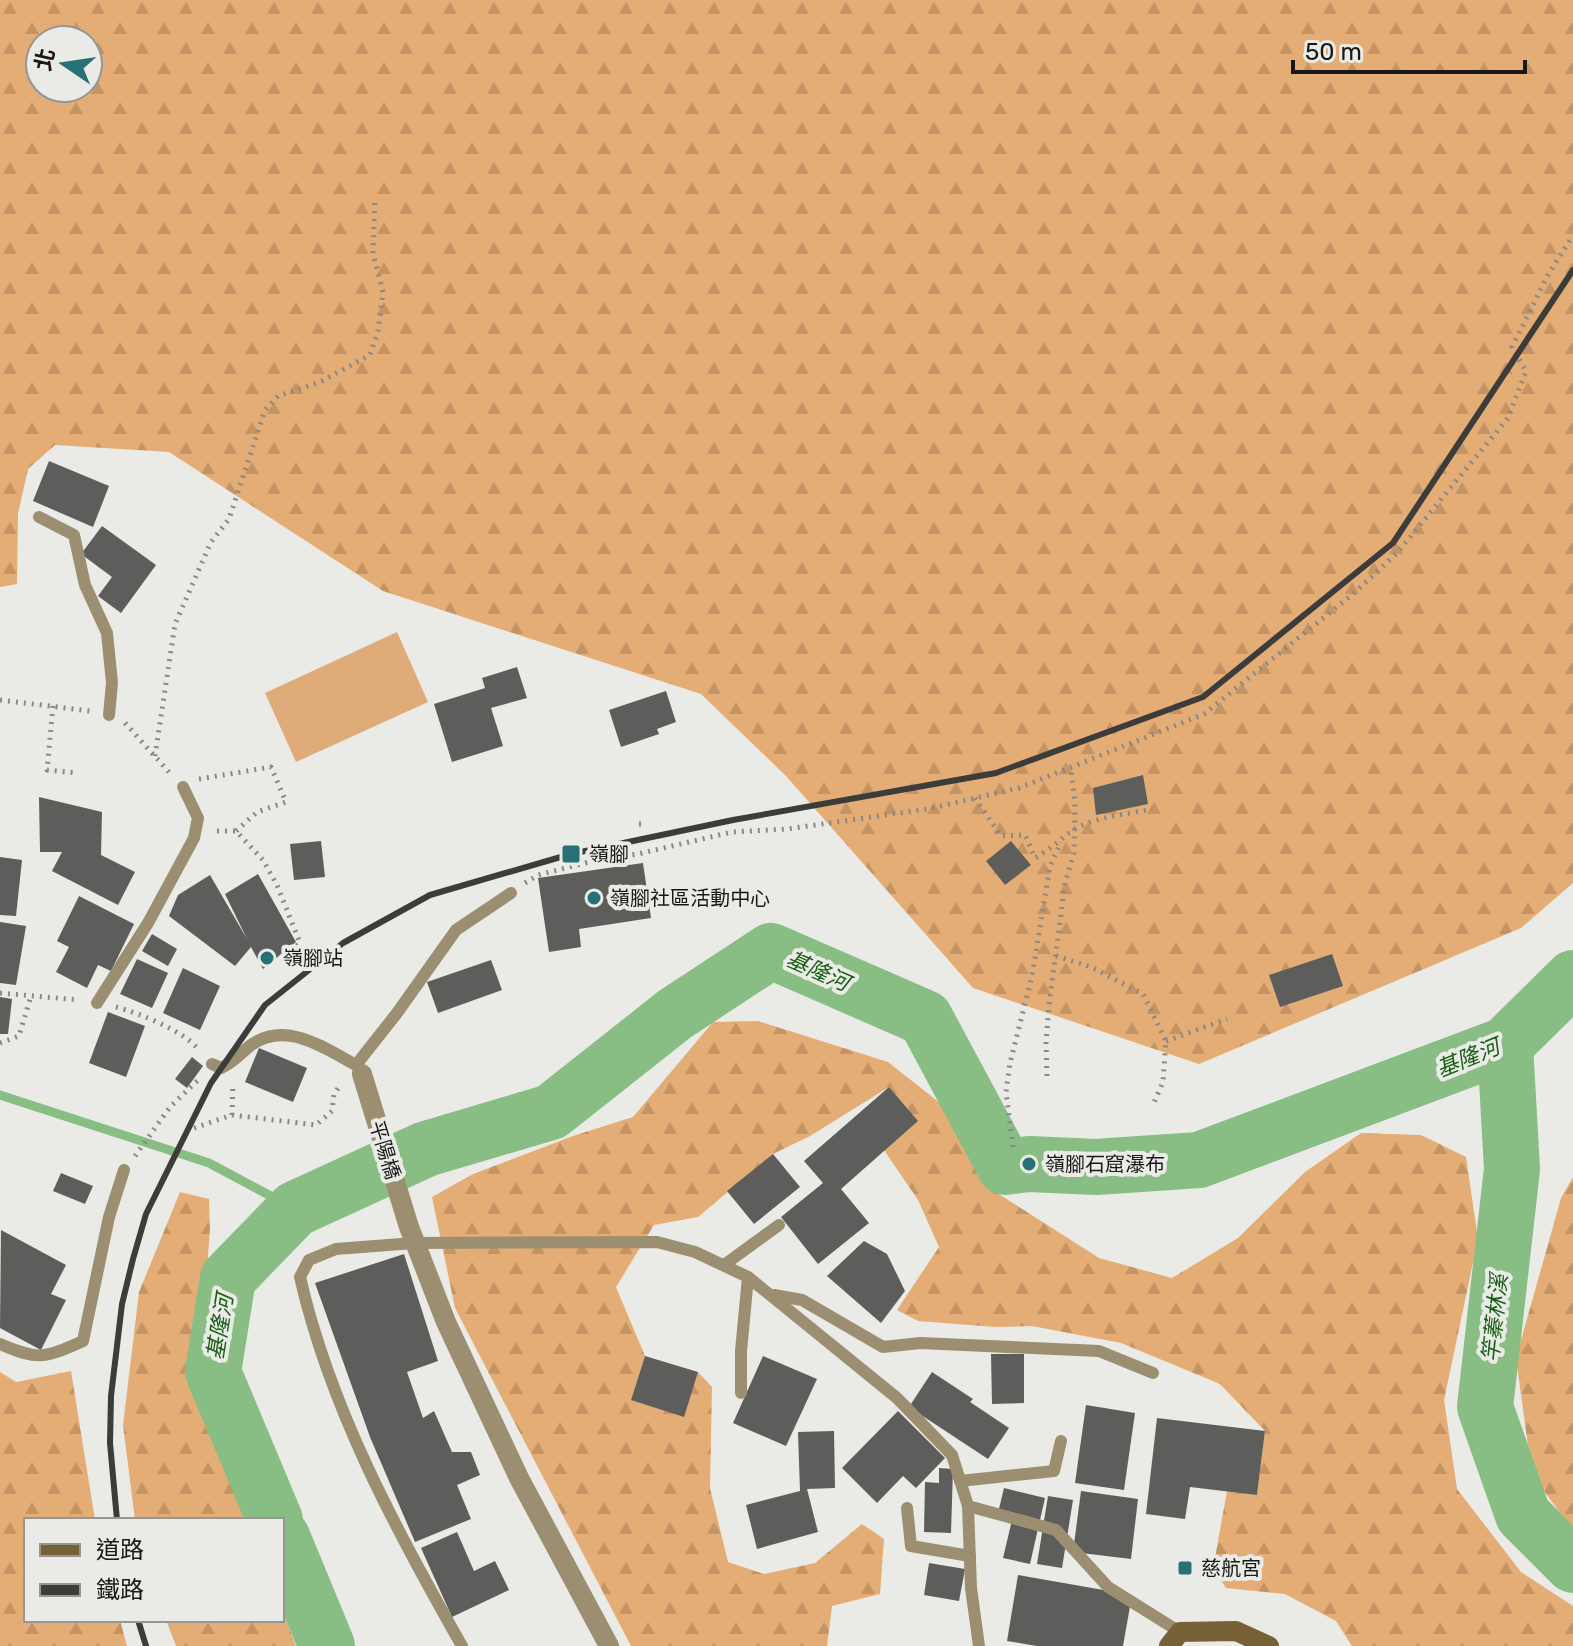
<svg xmlns="http://www.w3.org/2000/svg" width="1573" height="1646" viewBox="0 0 1573 1646" font-family="Rubik,'Noto Sans TC',sans-serif">
  <style>
    .grass { fill: #deab79 }
    .forest { fill: url(#forest-firs); fill-rule: evenodd }
    .lines { fill: none; stroke-linecap: round; stroke-linejoin: round }
    .stream { stroke: #88bd84; stroke-width: 9 }
    .river { stroke: #88bd84; stroke-width: 56 }
    .building { fill: #5d5e5b }
    .path { stroke: #888886; stroke-width: 5; stroke-dasharray: 2 6; stroke-linecap: butt }
    .lane { stroke: #9c8e71; stroke-width: 12 }
    .street { stroke: #9c8e71; stroke-width: 20 }
    .secondary { stroke: #776237; stroke-width: 20 }
    .rail { stroke: #3c3c3b; stroke-width: 6 }
    .poi-dot { fill: #277176; stroke: #eaeae6; stroke-width: 3 }
    .labels { text-anchor: middle; dominant-baseline: central; stroke-width: 8; stroke-linejoin: round; paint-order: stroke }
    .poi-label { font-size: 20px; fill: #181817; stroke: #eaeae6; text-anchor: start }
    .street-label { font-size: 20px; fill: #181817; stroke: #eaeae6 }
    .water-label { font-size: 22px; font-style: italic; fill: #165f15; stroke: #eaeae6 }
  </style>
  <defs>
    <pattern id="forest-firs" width="22" height="20" patternUnits="userSpaceOnUse" patternTransform="scale(2)"><rect width="22" height="20" fill="#e5ad76"/><path d="M5 1l3.5 6h-7zM16 11l3.5 6h-7z" fill="#c49465"/></pattern>
  </defs>
  <rect width="100%" height="100%" fill="#eaeae6"/>
  <polygon class="grass" points="397,632 428,702 296,762 265,693"/>
  <g class="forest">
    <path d="M0,0h1573v883l-52,45 -322,136 -226,-76 -187,-212 -85,-82 -318,-103 -214,-139 -114,-7 -27,24 -10,45 -1,70 -17,3zM40,40h48v48h-48z"/>
    <polygon points="758,1021 888,1062 950,1111 991,1189 1099,1258 1172,1278 1238,1238 1305,1172 1361,1133 1421,1135 1466,1157 1478,1239 1444,1400 1457,1489 1521,1572 1573,1606 1573,1646 1352,1646 1336,1621 1285,1594 1226,1588 1213,1569 1227,1491 1257,1495 1265,1431 1220,1384 1121,1343 1032,1326 995,1327 918,1321 897,1310 939,1247 918,1200 884,1150 917,1121 889,1087 810,1136 773,1154 698,1217 654,1225 616,1287 645,1356 631,1400 698,1372 712,1387 710,1488 728,1562 764,1574 815,1563 862,1524 884,1539 880,1594 832,1606 827,1646 631,1646 455,1308 432,1197 473,1174 573,1136 633,1117 713,1022"/>
    <polygon points="1573,1177 1573,1530 1532,1475 1516,1358 1561,1198"/>
    <polygon points="180,1192 209,1199 210,1228 199,1386 249,1520 135,1520 123,1425 139,1292"/>
    <polygon points="71,1371 95,1520 26,1520 26,1620 120,1620 127,1646 0,1646 0,1372 16,1382"/>
    <polygon points="282,1609 296,1646 176,1646 166,1620 282,1620"/>
  </g>
  <g class="lines">
    <polyline class="stream" points="0,1095 209,1163 295,1209"/>
    <g class="river">
      <polyline points="1505,1045 1512,1169 1485,1407 1523,1515 1573,1565"/>
      <polyline points="275,1520 213,1372 228,1278 295,1209 426,1149 551,1112 675,1014 771,951 925,1018 1005,1167 1029,1164 1096,1167 1199,1160 1505,1045 1573,978"/>
      <polyline points="282,1537 327,1646"/>
    </g>
  </g>
  <g class="building">
    <polygon points="49,461 109,486 93,527 33,501"/>
    <polygon points="102,526 156,565 121,613 98,596 112,577 81,554"/>
    <polygon points="517,667 527,698 491,708 503,746 452,762 434,704 485,688 482,678"/>
    <polygon points="666,691 676,722 657,729 659,734 621,747 609,710"/>
    <polygon points="1143,775 1148,804 1096,815 1093,788"/>
    <polygon points="39,797 102,812 101,855 135,872 118,905 52,871 62,852 40,852"/>
    <polygon points="321,841 325,877 294,880 290,844"/>
    <polygon points="1011,841 1031,865 1005,885 986,861"/>
    <polygon points="0,857 22,860 16,916 0,915"/>
    <polygon points="643,863 651,918 579,929 581,947 549,952 538,878"/>
    <polygon points="258,874 296,942 263,969 251,947 235,966 169,916 178,895 210,875 247,939 225,894"/>
    <polygon points="79,896 134,924 111,971 98,965 87,988 56,972 69,947 57,941"/>
    <polygon points="0,922 26,926 16,985 0,983"/>
    <polygon points="152,934 177,949 168,966 142,951"/>
    <polygon points="1332,954 1343,986 1280,1007 1269,975"/>
    <polygon points="137,959 168,973 152,1008 120,994"/>
    <polygon points="491,960 502,990 438,1013 427,982"/>
    <polygon points="183,968 220,986 200,1030 163,1013"/>
    <polygon points="0,997 12,999 8,1034 0,1034"/>
    <polygon points="108,1012 145,1026 126,1077 89,1063"/>
    <polygon points="259,1048 307,1068 293,1102 245,1082"/>
    <polygon points="192,1057 203,1066 187,1088 175,1079"/>
    <polygon points="889,1087 918,1121 841,1189 869,1223 818,1264 781,1217 823,1183 804,1161"/>
    <polygon points="773,1154 800,1187 754,1224 727,1191"/>
    <polygon points="61,1173 93,1186 85,1204 53,1191"/>
    <polygon points="1,1230 66,1265 51,1294 66,1300 41,1350 0,1328"/>
    <polygon points="864,1241 887,1254 905,1291 881,1323 827,1276"/>
    <polygon points="404,1254 438,1361 407,1372 423,1418 434,1411 452,1452 471,1452 480,1475 457,1485 471,1519 415,1542 370,1437 315,1283"/>
    <polygon points="991,1354 1024,1354 1024,1403 992,1404"/>
    <polygon points="645,1356 698,1372 684,1417 631,1400"/>
    <polygon points="763,1356 817,1379 786,1446 733,1423"/>
    <polygon points="932,1372 973,1399 970,1402 1009,1428 988,1459 909,1407"/>
    <polygon points="1086,1405 1135,1413 1124,1490 1075,1483"/>
    <polygon points="898,1411 945,1458 916,1488 903,1476 877,1503 842,1468"/>
    <polygon points="1157,1418 1265,1431 1257,1495 1190,1487 1185,1519 1146,1514"/>
    <polygon points="834,1431 835,1488 807,1489 818,1532 757,1549 746,1505 800,1491 798,1432"/>
    <polygon points="939,1468 953,1469 951,1533 924,1532 925,1482 939,1483"/>
    <polygon points="1004,1488 1045,1498 1030,1564 1003,1558 1013,1516 998,1513"/>
    <polygon points="1081,1491 1138,1499 1131,1559 1073,1552"/>
    <polygon points="1048,1496 1073,1500 1062,1568 1037,1564"/>
    <polygon points="457,1532 474,1571 495,1561 509,1590 452,1617 421,1548"/>
    <polygon points="929,1563 965,1569 959,1601 924,1595"/>
    <polygon points="1018,1575 1132,1595 1123,1646 1037,1646 1007,1641"/>
  </g>
  <g class="lines">
    <g class="path">
      <polyline points="0,700 90,711"/>
      <polyline points="53,706 47,770 77,773"/>
      <polyline points="125,723 169,772"/>
      <polyline points="155,756 175,624 211,542 229,519 265,410 278,396 320,382 370,355 378,331 383,292 373,254 375,199"/>
      <polyline points="199,779 271,767 286,802 257,812 236,831"/>
      <path d="M975,798l26,38 24,-1 10,23c12,-7 21,-14 31,-23 22,-18 59,-20 86,-26"/>
      <polyline points="639,824 643,824"/>
      <polyline points="217,831 236,831 263,860 277,885 300,943 286,956 286,958"/>
      <polyline points="525,883 538,875 601,859 638,854 732,832 787,829 928,809 1019,788 1204,714 1353,594 1397,553 1508,418 1526,371 1512,347 1548,275 1573,235"/>
      <polyline points="1056,956 1091,967 1143,994 1166,1041 1163,1082 1152,1107"/>
      <polyline points="0,993 79,1000"/>
      <path d="M116,1007c23,6 68,24 82,42"/>
      <polyline points="1166,1041 1227,1019"/>
      <polyline points="0,1043 19,1036 31,996"/>
      <polyline points="1047,1076 1046,1042 1049,1005 1065,883 1074,853 1075,803 1071,768"/>
      <polyline points="232,1115 233,1084"/>
      <polyline points="194,1128 232,1115 316,1125 332,1111 334,1094 341,1084"/>
      <polyline points="1013,1147 1006,1092 1010,1063 1032,976 1050,866 1061,842"/>
      <polyline points="135,1156 170,1107 200,1078"/>
    </g>
    <g class="lane">
      <polyline points="39,517 74,535 85,585 107,633 112,683 109,715"/>
      <polyline points="97,1003 148,923 194,838 198,818 183,787"/>
      <path d="M212,1064l9,4c13,-6 19,-14 30,-23 35,-25 73,3 105,20l4,6"/>
      <polyline points="356,1065 397,1013 456,930 511,893"/>
      <polyline points="724,1265 779,1225"/>
      <polyline points="774,1295 802,1300 883,1347 920,1343 1099,1351 1153,1373"/>
      <path d="M0,1344c39,17 45,14 83,-3l26,-124 15,-47"/>
      <polyline points="741,1393 741,1351 748,1277"/>
      <polyline points="960,1481 1054,1471 1061,1441"/>
      <polyline points="968,1506 1056,1530 1108,1587 1180,1632"/>
      <polyline points="907,1508 911,1546 970,1556"/>
      <path d="M462,1646c-66,-116 -132,-238 -162,-369l9,-17 27,-11 78,-6 243,-1 38,10 53,25 149,121 55,57 16,51 3,82 8,58"/>
    </g>
    <polyline class="street" points="362,1074 409,1227 446,1322 519,1478 609,1646"/>
    <polyline class="secondary" points="1169,1646 1180,1632 1236,1631 1269,1646"/>
    <g class="rail">
      <polyline points="117,1520 110,1443 111,1396 122,1304 133,1259 146,1214 211,1083 265,1005 343,943 430,895 571,854 733,820 996,773 1203,697 1393,543 1573,270"/>
      <polyline points="138,1620 146,1646"/>
    </g>
  </g>
  <g class="poi-dot">
    <rect x="561" y="844" width="20" height="20" rx="4"/>
    <circle cx="594" cy="898" r="8"/>
    <circle cx="267" cy="958" r="8"/>
    <circle cx="1029" cy="1164" r="8"/>
    <rect x="1177" y="1560" width="16" height="16" rx="4"/>
  </g>
  <g class="labels">
    <g class="poi-label">
      <text x="589" y="854">嶺腳</text>
      <text x="610" y="898">嶺腳社區活動中心</text>
      <text x="283" y="958">嶺腳站</text>
      <text x="1045" y="1164">嶺腳石窟瀑布</text>
      <text x="1201" y="1568">慈航宮</text>
    </g>
    <g class="street-label">
      <text transform="translate(385 1150) rotate(73)">平陽橋</text>
    </g>
    <g class="water-label">
      <text transform="translate(818 971) rotate(24)">基隆河</text>
      <text transform="translate(1468 1058) rotate(-22)">基隆河</text>
      <text transform="translate(1495 1318) rotate(-84)">竿蓁林溪</text>
      <text transform="translate(220 1327) rotate(-81)">基隆河</text>
    </g>
  </g>
  <rect x="24" y="1518" width="260" height="104" fill="#eaeae6" stroke="#969693" stroke-width="2"/>
  <rect x="40" y="1544" width="40" height="12" fill="#776237" stroke="#969693" stroke-width="2"/>
  <text x="96" y="1558" font-size="24" fill="#181817">道路</text>
  <rect x="40" y="1584" width="40" height="12" fill="#3c3c3b" stroke="#969693" stroke-width="2"/>
  <text x="96" y="1598" font-size="24" fill="#181817">鐵路</text>
  <g transform="translate(64 64) rotate(283)"><circle r="38" fill="#eaeae6" stroke="#969693" stroke-width="2"/>
  <path d="M0-6L14 30L0 20L-14 30Z" fill="#277176"/>
  <text y="-12" font-size="22" font-weight="bold" text-anchor="middle" fill="#181817">北</text>
  </g>
  <path d="M1293 60v12h232v-12" fill="none" stroke="#181817" stroke-width="4"/>
  <text x="1305" y="60" font-size="24" fill="#181817" stroke="#eaeae6" stroke-width="6" paint-order="stroke">50 m</text>
</svg>
